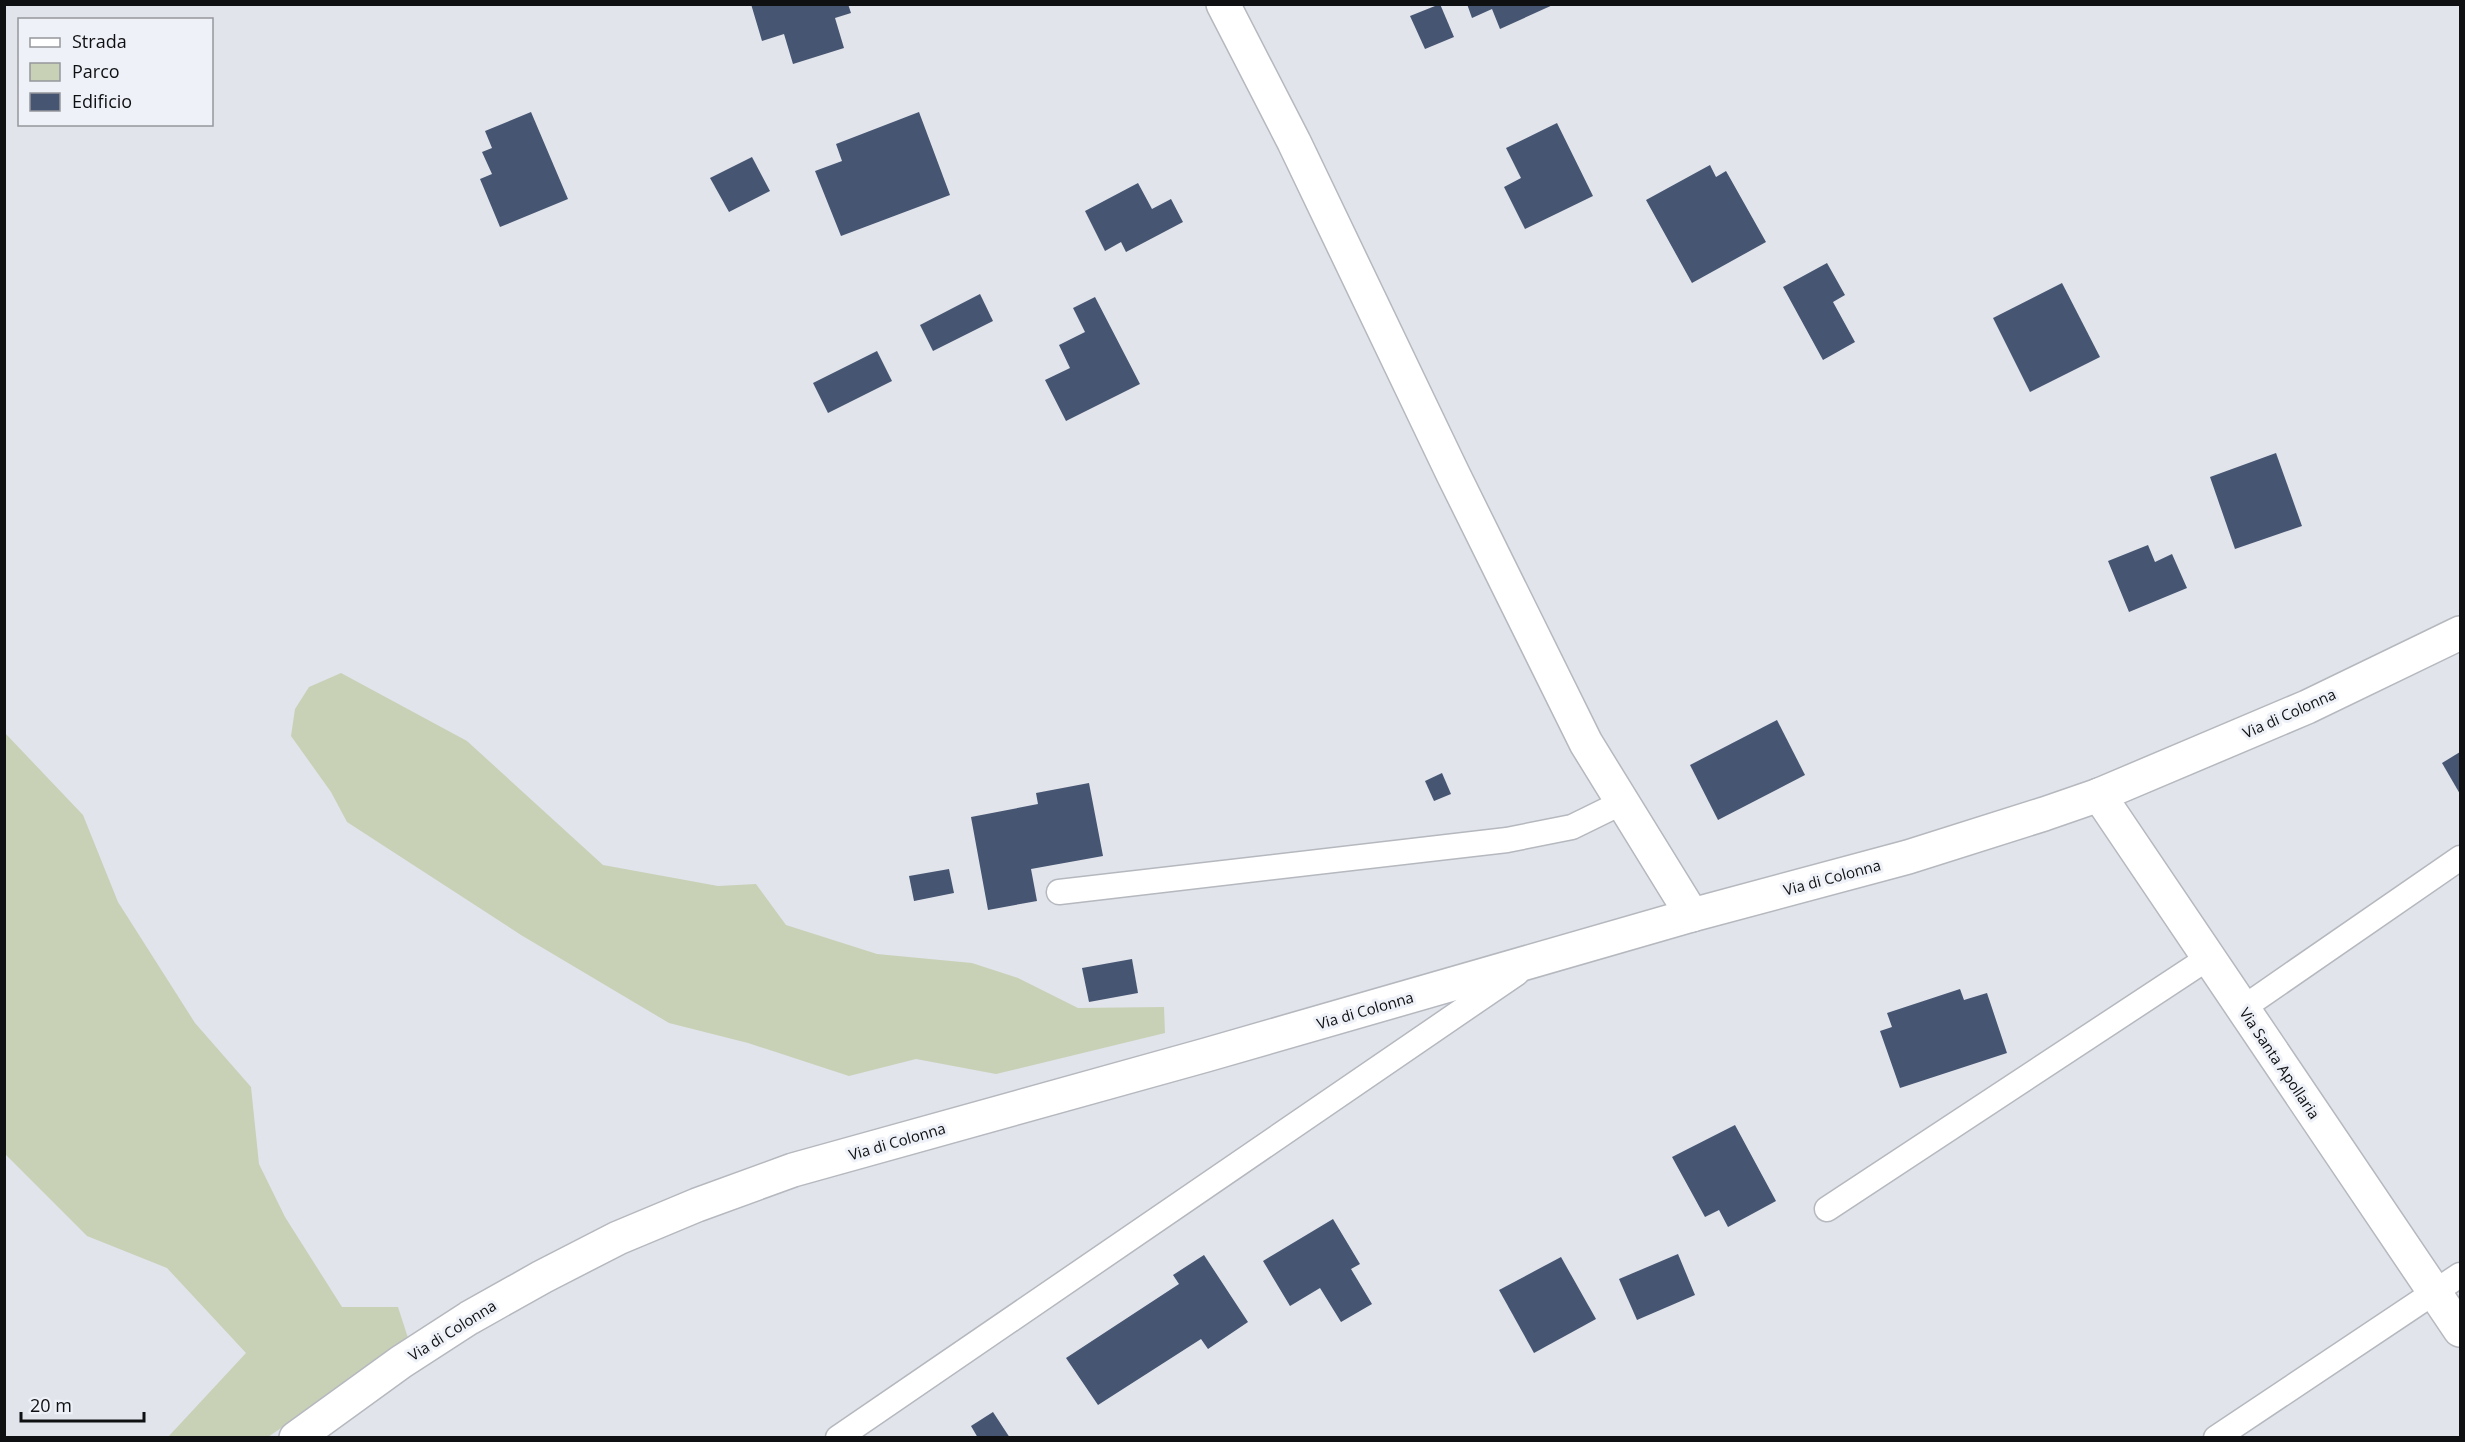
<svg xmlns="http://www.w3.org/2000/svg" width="2465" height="1442" viewBox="0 0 2465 1442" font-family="'Open Sans',sans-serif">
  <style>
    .green { fill: #c8d1b6 }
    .building { fill: #465572 }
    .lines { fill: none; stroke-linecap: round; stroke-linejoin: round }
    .lane-casing { stroke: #b5b8be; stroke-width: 27 }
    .street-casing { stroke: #b5b8be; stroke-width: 36 }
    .secondary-casing { stroke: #b5b8be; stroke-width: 36 }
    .lane { stroke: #fff; stroke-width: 24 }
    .street { stroke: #fff; stroke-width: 33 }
    .secondary { stroke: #fff; stroke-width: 33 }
    .labels { text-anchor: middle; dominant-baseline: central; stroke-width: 6; stroke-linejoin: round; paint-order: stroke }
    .street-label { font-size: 15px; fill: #0f1012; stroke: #eef1f8 }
  </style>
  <rect width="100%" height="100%" fill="#e1e4eb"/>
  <g class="green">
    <polygon points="341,673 467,741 603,865 718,886 756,884 786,925 877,954 972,963 1018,978 1078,1008 1164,1007 1165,1033 996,1074 916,1059 849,1076 748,1043 669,1023 521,935 347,822 331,792 291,736 295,709 309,687"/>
    <polygon points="5,733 83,815 118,902 195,1023 251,1087 259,1164 285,1217 342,1307 398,1307 409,1341 268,1437 168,1437 246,1353 167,1268 87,1236 5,1154"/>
  </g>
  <g class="building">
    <polygon points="751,4 848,4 851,13 835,18 844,48 793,64 784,34 762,41"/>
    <polygon points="1440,4 1454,37 1425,49 1410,16"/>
    <polygon points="1467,4 1555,4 1500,29 1492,9 1472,18"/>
    <polygon points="531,112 568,199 500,227 480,179 492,174 482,152 492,148 485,131"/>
    <polygon points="919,112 950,195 841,236 815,171 842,161 836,144"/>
    <polygon points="1557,123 1593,196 1525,229 1504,187 1521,178 1506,148"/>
    <polygon points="752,157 770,191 729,212 710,178"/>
    <polygon points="1710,165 1716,177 1726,171 1766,242 1692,283 1646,200"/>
    <polygon points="1138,183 1152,209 1171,199 1183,222 1126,252 1121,242 1105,251 1085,211"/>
    <polygon points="1827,263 1845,295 1833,302 1855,342 1823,360 1783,287"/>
    <polygon points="2062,283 2100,357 2030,392 1993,318"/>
    <polygon points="980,294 993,321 933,351 920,325"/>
    <polygon points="1095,297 1140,384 1066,421 1045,380 1070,368 1059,345 1085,332 1073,308"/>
    <polygon points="877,351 892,381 828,413 813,383"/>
    <polygon points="2276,453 2302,526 2235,549 2210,477"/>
    <polygon points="2148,545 2155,562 2172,554 2187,588 2129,612 2108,561"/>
    <polygon points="1777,720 1805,775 1718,820 1690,765"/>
    <polygon points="2460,752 2460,794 2442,763"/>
    <polygon points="1442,773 1451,794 1434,801 1425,781"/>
    <polygon points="1089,783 1103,856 1031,869 1037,901 988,910 971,817 1038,804 1036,793"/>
    <polygon points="949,869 954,893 914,901 909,876"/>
    <polygon points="1132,959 1138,993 1089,1002 1082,968"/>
    <polygon points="1960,989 1964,1000 1987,993 2007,1053 1900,1088 1880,1031 1892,1027 1887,1013"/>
    <polygon points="1735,1125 1776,1201 1728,1227 1719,1210 1705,1217 1672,1157"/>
    <polygon points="1333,1219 1360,1264 1351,1269 1372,1304 1341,1322 1320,1288 1290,1306 1263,1261"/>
    <polygon points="1678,1254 1695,1295 1637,1320 1619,1279"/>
    <polygon points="1204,1255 1248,1322 1208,1349 1201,1339 1098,1405 1066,1358 1179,1284 1173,1275"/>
    <polygon points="1561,1257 1596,1319 1534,1353 1499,1290"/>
    <polygon points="993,1412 1010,1438 978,1438 971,1426"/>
  </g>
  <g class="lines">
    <g class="lane-casing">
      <g id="lane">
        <polyline points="1059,892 1507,840 1572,827 1623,802"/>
        <polyline points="2243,1008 2460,858"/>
        <polyline points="1827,1209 2208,958"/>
        <polyline points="838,1438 1517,973"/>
        <polyline points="2216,1438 2460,1275"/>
      </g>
    </g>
    <g class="street-casing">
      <polyline id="street" points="1223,4 1294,142 1453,474 1586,743 1692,915"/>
    </g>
    <g class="secondary-casing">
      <g id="secondary">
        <polyline points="2099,795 2460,1330"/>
        <polyline points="296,1438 401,1362 469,1318 542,1277 618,1238 697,1205 793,1170 1206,1055 1692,915 1908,857 2044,814 2099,795 2307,707 2460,633"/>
      </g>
    </g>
    <use href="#lane" class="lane"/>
    <use href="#street" class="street"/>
    <use href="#secondary" class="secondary"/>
  </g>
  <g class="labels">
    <g class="street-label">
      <text transform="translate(2289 713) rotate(-24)">Via di Colonna</text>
      <text transform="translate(1832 877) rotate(-15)">Via di Colonna</text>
      <text transform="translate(1365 1010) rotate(-16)">Via di Colonna</text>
      <text transform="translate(2280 1063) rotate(56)">Via Santa Apollaria</text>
      <text transform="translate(897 1141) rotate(-16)">Via di Colonna</text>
      <text transform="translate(452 1330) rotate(-32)">Via di Colonna</text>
    </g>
  </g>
  <rect width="2465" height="1442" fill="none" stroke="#0f1012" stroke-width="12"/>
  <rect x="18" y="18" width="195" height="108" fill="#eef1f8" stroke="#95979c" stroke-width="1.5"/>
  <rect x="30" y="38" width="30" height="9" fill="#ffffff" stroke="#95979c" stroke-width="1.5"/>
  <text x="72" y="48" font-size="18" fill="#0f1012">Strada</text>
  <rect x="30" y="63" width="30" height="18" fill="#c8d1b6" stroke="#95979c" stroke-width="1.5"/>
  <text x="72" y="78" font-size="18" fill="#0f1012">Parco</text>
  <rect x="30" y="93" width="30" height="18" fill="#465572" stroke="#95979c" stroke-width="1.5"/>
  <text x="72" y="108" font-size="18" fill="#0f1012">Edificio</text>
  <path d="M21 1412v9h123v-9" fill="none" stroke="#0f1012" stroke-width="3"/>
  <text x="30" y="1412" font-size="18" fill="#0f1012" stroke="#eef1f8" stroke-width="4.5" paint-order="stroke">20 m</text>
</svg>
